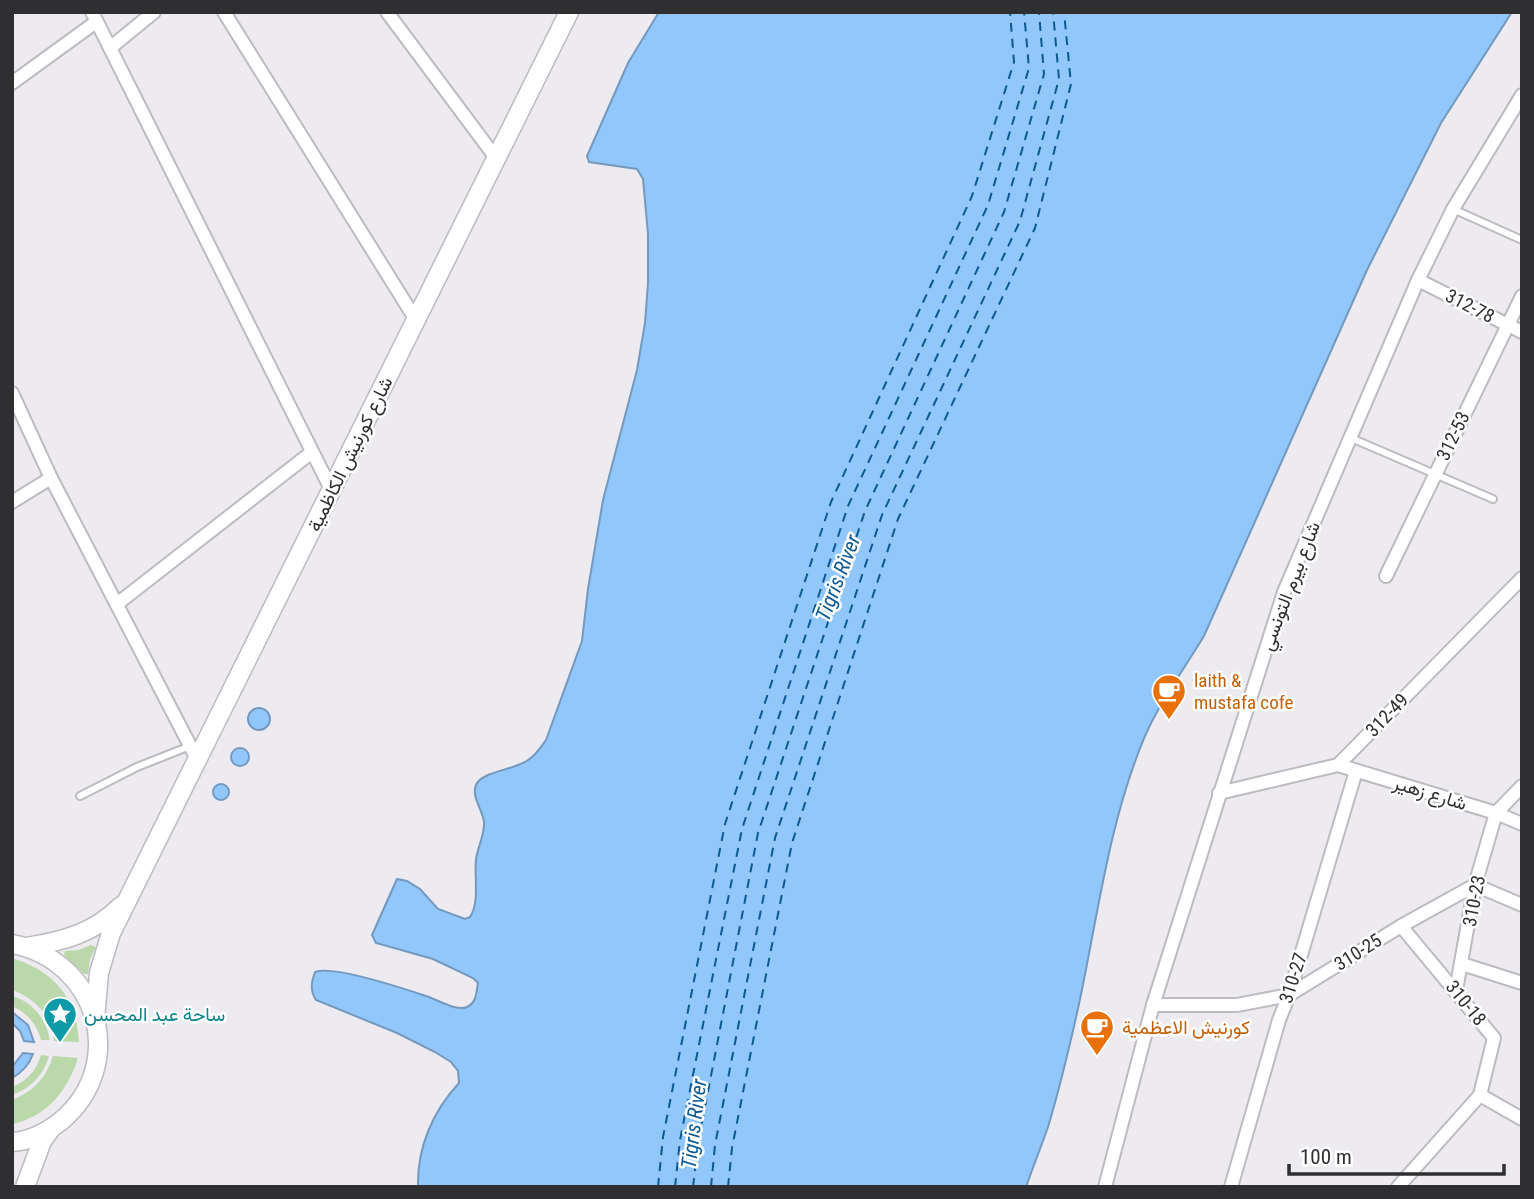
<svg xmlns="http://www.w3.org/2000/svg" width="1534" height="1199" viewBox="0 0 1534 1199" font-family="'Roboto Condensed',Vazirmatn,sans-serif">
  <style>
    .green { fill: #bad8aa }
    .water { fill: #91c7fb; stroke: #7499be; stroke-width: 2 }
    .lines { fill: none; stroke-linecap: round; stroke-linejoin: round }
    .ferry { stroke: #0c5994; stroke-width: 2; stroke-dasharray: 9 7; stroke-linecap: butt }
    .lane-casing { stroke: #bdbbc0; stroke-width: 10 }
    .street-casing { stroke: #bdbbc0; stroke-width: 16 }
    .secondary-casing { stroke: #bdbbc0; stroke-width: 21 }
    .lane { stroke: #fff; stroke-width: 6 }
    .street { stroke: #fff; stroke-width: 12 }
    .secondary { stroke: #fff; stroke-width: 18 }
    .labels { text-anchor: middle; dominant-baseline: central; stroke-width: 5; stroke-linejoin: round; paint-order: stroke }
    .street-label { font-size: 19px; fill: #2f2f31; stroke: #fff }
    .food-label { font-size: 19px; fill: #c56008; stroke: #fff; text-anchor: start }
    .culture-label { font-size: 19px; fill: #0d838f; stroke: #fff; text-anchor: start }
    .water-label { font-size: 21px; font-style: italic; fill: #0c5994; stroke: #fff }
  </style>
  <rect width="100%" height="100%" fill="#edebf0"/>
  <g class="green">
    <polygon points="91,945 96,947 90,959 88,974 84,974 64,955 65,951 79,950"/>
    <path d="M12,958c43,14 64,39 67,84l-25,-1c-2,-25 -19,-43 -42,-51z"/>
    <path d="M12,996c21,6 34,23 38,44h-9c-4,-16 -14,-27 -29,-34z"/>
    <path d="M41,1055l8,1c-6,19 -17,32 -37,39v-8c15,-6 24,-16 29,-32z"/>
    <path d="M53,1056l25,2c-10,32 -31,59 -66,66v-24c22,-9 34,-22 41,-44z"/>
  </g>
  <g class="water">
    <path d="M659,12h853l-71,111 -74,147 -163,366c-20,33 -43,64 -59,100 -36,85 -47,179 -66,268 -9,41 -19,83 -31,123 -7,20 -15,40 -22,60h-608c-1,-40 15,-76 41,-104l-1,-12 -7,-9 -16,-10 -38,-19 -81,-33c-6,-10 -5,-17 -1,-28 17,-7 90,17 111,24 10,3 31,16 41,11 10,-5 9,-14 11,-24l-5,-5 -40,-19 -57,-16 -4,-8 25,-56 10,2 13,8 18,20 27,10 5,-2c10,-15 4,-40 6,-58 2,-13 9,-25 8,-37 -1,-11 -13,-26 -8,-37 6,-14 39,-15 52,-25 8,-5 13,-13 18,-20l36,-99 6,-52 15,-89 34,-130 8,-47 3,-40v-49l-5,-55 -6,-10 -48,-7 -2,-6 41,-93z"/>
    <circle cx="259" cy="719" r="11"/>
    <circle cx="240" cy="757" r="9"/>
    <circle cx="221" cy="792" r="8"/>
    <polygon points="12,1012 28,1025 34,1042 24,1041 20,1031 12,1023"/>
    <path d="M23,1053l10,1c-4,11 -10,18 -21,24v-11z"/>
  </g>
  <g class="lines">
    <g class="ferry">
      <polyline points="658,1187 663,1137 725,824 831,502 972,196 1014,62 1010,12"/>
      <polyline points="675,1187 680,1140 742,829 848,506 988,205 1029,68 1024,12"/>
      <polyline points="693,1187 698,1143 758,833 865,511 1004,212 1044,74 1039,12"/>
      <polyline points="711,1187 715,1145 775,838 882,515 1020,221 1059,79 1053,12"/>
      <polyline points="728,1187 732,1148 792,843 898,519 1035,228 1071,84 1064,12"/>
    </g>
    <g class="lane-casing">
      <g id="lane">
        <polyline points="1453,209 1522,240"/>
        <polyline points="1351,438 1493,499"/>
        <polyline points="80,796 137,767 190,746"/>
      </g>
    </g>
    <g class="street-casing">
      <g id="street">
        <polyline points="92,12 332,491"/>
        <polyline points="224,12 416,320"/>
        <polyline points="387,12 496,158"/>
        <polyline points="110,48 154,12"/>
        <polyline points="12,83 96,22"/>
        <polyline points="1418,280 1522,332"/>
        <polyline points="12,393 51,478 198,761"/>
        <polyline points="12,502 51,478"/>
        <polyline points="1386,576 1522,296"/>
        <polyline points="117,604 312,452"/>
        <polyline points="1338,765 1496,813 1522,824"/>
        <polyline points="1219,793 1338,765 1522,578"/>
        <polyline points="1462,964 1522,983"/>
        <polyline points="1456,990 1475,885 1496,813 1522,786"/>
        <polyline points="1153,1005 1237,1005 1289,995 1401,926 1475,885 1522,905"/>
        <polyline points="1480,1095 1522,1119"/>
        <polyline points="1105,1187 1153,1005 1284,592 1418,280 1453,209 1522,95"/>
        <polyline points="1231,1187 1279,1020 1289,995 1356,771"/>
        <polyline points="1398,1187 1480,1095 1494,1038 1401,926"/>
      </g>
    </g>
    <g class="secondary-casing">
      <g id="secondary">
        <path d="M12,944c86,16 117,120 49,177 -14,11 -31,20 -49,21"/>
        <path d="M27,947c37,-6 67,-14 94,-41"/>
        <polyline points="95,1019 99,973 111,933 569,12"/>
        <polyline points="25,1187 42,1141 50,1130"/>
      </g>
    </g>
    <use href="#lane" class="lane"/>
    <use href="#street" class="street"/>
    <use href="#secondary" class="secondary"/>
  </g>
  <defs>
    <g id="cafe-pin" transform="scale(1.75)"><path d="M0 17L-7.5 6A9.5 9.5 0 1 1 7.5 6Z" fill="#e8710a" stroke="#fff"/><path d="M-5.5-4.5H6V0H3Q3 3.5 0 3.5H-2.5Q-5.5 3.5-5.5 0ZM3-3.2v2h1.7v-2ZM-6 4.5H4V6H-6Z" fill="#fff"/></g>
    <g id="sight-pin" transform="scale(1.75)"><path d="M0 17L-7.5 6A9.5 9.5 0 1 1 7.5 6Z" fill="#0f9aa8" stroke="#fff"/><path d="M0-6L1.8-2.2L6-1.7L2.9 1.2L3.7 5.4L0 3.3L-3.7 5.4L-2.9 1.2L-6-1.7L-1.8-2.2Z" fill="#fff"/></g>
  </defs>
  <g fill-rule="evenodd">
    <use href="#cafe-pin" x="1169" y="691"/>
    <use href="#sight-pin" x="60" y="1014"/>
    <use href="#cafe-pin" x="1097" y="1027"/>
  </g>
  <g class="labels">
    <g class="street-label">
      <text transform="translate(1470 306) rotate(27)">312-78</text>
      <text transform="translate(1453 436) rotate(-64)">312-53</text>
      <text transform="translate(350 454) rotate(-64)">شارع كورنيش الكاظمية</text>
      <text transform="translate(1290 586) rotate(-69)">شارع بيرم التونسي</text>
      <text transform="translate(1387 715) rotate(-46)">312-49</text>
      <text transform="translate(1430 793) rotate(17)">شارع زهير</text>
      <text transform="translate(1474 901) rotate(-79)">310-23</text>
      <text transform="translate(1358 952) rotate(-32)">310-25</text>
      <text transform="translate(1293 978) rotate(-72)">310-27</text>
      <text transform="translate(1466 1003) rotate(51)">310-18</text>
    </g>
    <g class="food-label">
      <text x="1194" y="680">laith &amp;<tspan x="1194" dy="22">mustafa cofe</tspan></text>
      <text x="1122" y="1027">كورنيش الاعظمية</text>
    </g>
    <g class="culture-label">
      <text x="84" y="1014">ساحة عبد المحسن</text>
    </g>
    <g class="water-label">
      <text transform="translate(838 578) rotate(-69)">Tigris River</text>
      <text transform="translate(694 1124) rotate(-83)">Tigris River</text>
    </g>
  </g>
  <rect width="1534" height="1199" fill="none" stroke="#2f2f31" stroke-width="28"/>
  <path d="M1289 1164v10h215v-10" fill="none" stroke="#2f2f31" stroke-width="3.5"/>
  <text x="1300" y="1164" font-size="21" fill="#2f2f31" stroke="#ffffff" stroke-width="5" paint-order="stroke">100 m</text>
</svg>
